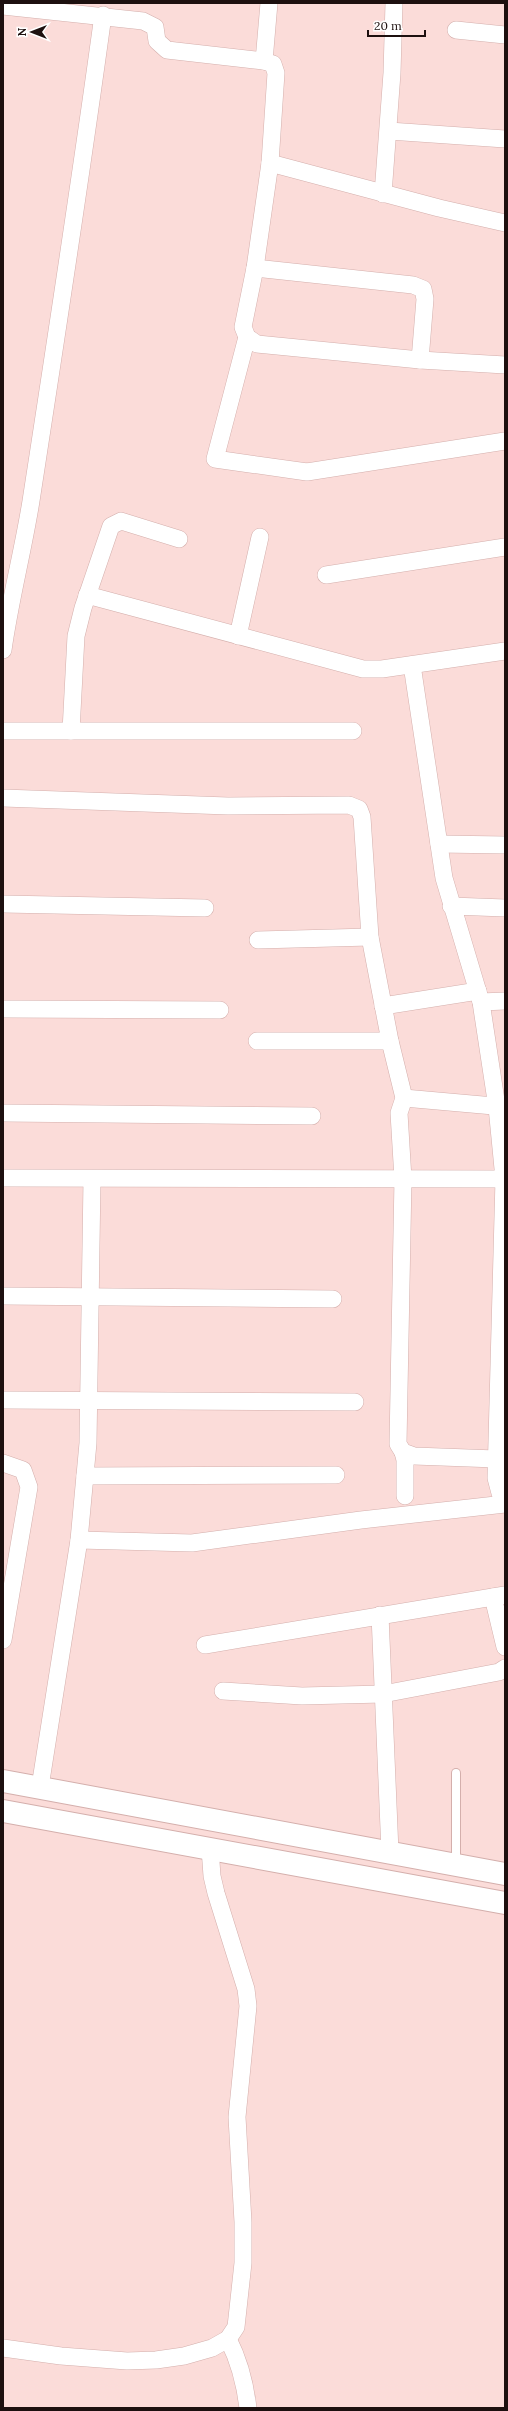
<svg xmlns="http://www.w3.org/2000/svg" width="508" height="2411" viewBox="0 0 508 2411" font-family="Lora,serif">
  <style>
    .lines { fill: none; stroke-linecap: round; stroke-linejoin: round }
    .lane-casing { stroke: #d4afac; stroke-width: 10 }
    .street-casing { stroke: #d4afac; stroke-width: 18 }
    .primary-casing { stroke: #d4afac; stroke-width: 24 }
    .lane { stroke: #fff; stroke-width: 8 }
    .street { stroke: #fff; stroke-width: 17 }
    .primary { stroke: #fff; stroke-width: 22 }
  </style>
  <rect width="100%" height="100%" fill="#fbdcd9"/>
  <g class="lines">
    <g class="lane-casing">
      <polyline id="lane" points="456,1773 456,1864"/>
    </g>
    <g class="street-casing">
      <g id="street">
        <polyline points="3,6 143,21 155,27 157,41 167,50 264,61 273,64 276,73 270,163 255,268 243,327 247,337 257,344 420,360 505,365"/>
        <polyline points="456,30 505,35"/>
        <polyline points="264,61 269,3"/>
        <polyline points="389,131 505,139"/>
        <polyline points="270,163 439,208 505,223"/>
        <polyline points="383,194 392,73 394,3"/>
        <polyline points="255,268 413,285 423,289 425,299 420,360"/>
        <polyline points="247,337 215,459 307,472 505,441"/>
        <polyline points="326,575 505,547"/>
        <polyline points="87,595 363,669 382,669 505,651"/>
        <polyline points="238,636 260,537"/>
        <path d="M3,650c7,-50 20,-99 28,-149 25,-162 50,-324 72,-486"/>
        <polyline points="412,665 444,878 481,1002 497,1107 504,1179 496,1478 500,1493 505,1501"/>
        <polyline points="3,731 353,731"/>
        <polyline points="71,731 76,636 83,608 111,526 121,521 179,539"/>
        <polyline points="3,798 228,806 349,805 359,809 362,817 370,937 390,1041 404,1098 399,1113 403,1179 398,1444 403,1452 414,1456 496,1459"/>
        <polyline points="439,844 505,845"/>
        <polyline points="3,904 205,908"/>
        <polyline points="451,906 505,908"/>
        <polyline points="258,940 370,937"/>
        <polyline points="481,1002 505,1001"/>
        <polyline points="383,1006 478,991"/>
        <polyline points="3,1009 220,1010"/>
        <polyline points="257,1041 390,1041"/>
        <polyline points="404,1098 505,1107"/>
        <polyline points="3,1113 312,1116"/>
        <polyline points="3,1178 505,1179"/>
        <polyline points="3,1296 333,1299"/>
        <polyline points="3,1400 355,1402"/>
        <polyline points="403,1452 405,1460 405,1496"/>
        <polyline points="3,1463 23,1470 29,1487 3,1640"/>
        <polyline points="85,1476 336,1475"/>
        <polyline points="79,1540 192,1543 361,1520 505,1504"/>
        <polyline points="493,1597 505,1647"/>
        <polyline points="380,1615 390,1852"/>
        <polyline points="205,1645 505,1595"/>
        <polyline points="223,1691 302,1696 383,1694 499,1672 505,1668"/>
        <polyline points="40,1787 79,1540 88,1443 92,1180"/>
        <path d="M228,2339c12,23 17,44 20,69"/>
        <polyline points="3,2348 61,2356 127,2361 156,2360 184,2356 212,2348 228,2339 236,2327 243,2263 243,2222 237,2117 248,2006 246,1989 216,1893 212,1876 210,1848"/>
      </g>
    </g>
    <g class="primary-casing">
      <g id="primary">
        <polyline points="3,1781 505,1874"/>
        <polyline points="3,1811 505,1903"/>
      </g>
    </g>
    <use href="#lane" class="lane"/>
    <use href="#street" class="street"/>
    <use href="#primary" class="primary"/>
  </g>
  <rect width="508" height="2411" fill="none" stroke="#1d100f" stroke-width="8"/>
  <g transform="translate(32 32) rotate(270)" stroke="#ffffff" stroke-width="3" paint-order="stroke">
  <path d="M0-3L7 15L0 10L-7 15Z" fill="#1d100f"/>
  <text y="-6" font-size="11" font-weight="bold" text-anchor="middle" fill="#1d100f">N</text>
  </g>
  <path d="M368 30v6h57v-6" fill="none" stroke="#1d100f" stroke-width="2"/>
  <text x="374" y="30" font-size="12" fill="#1d100f" stroke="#ffffff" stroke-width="3" paint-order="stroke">20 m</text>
</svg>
